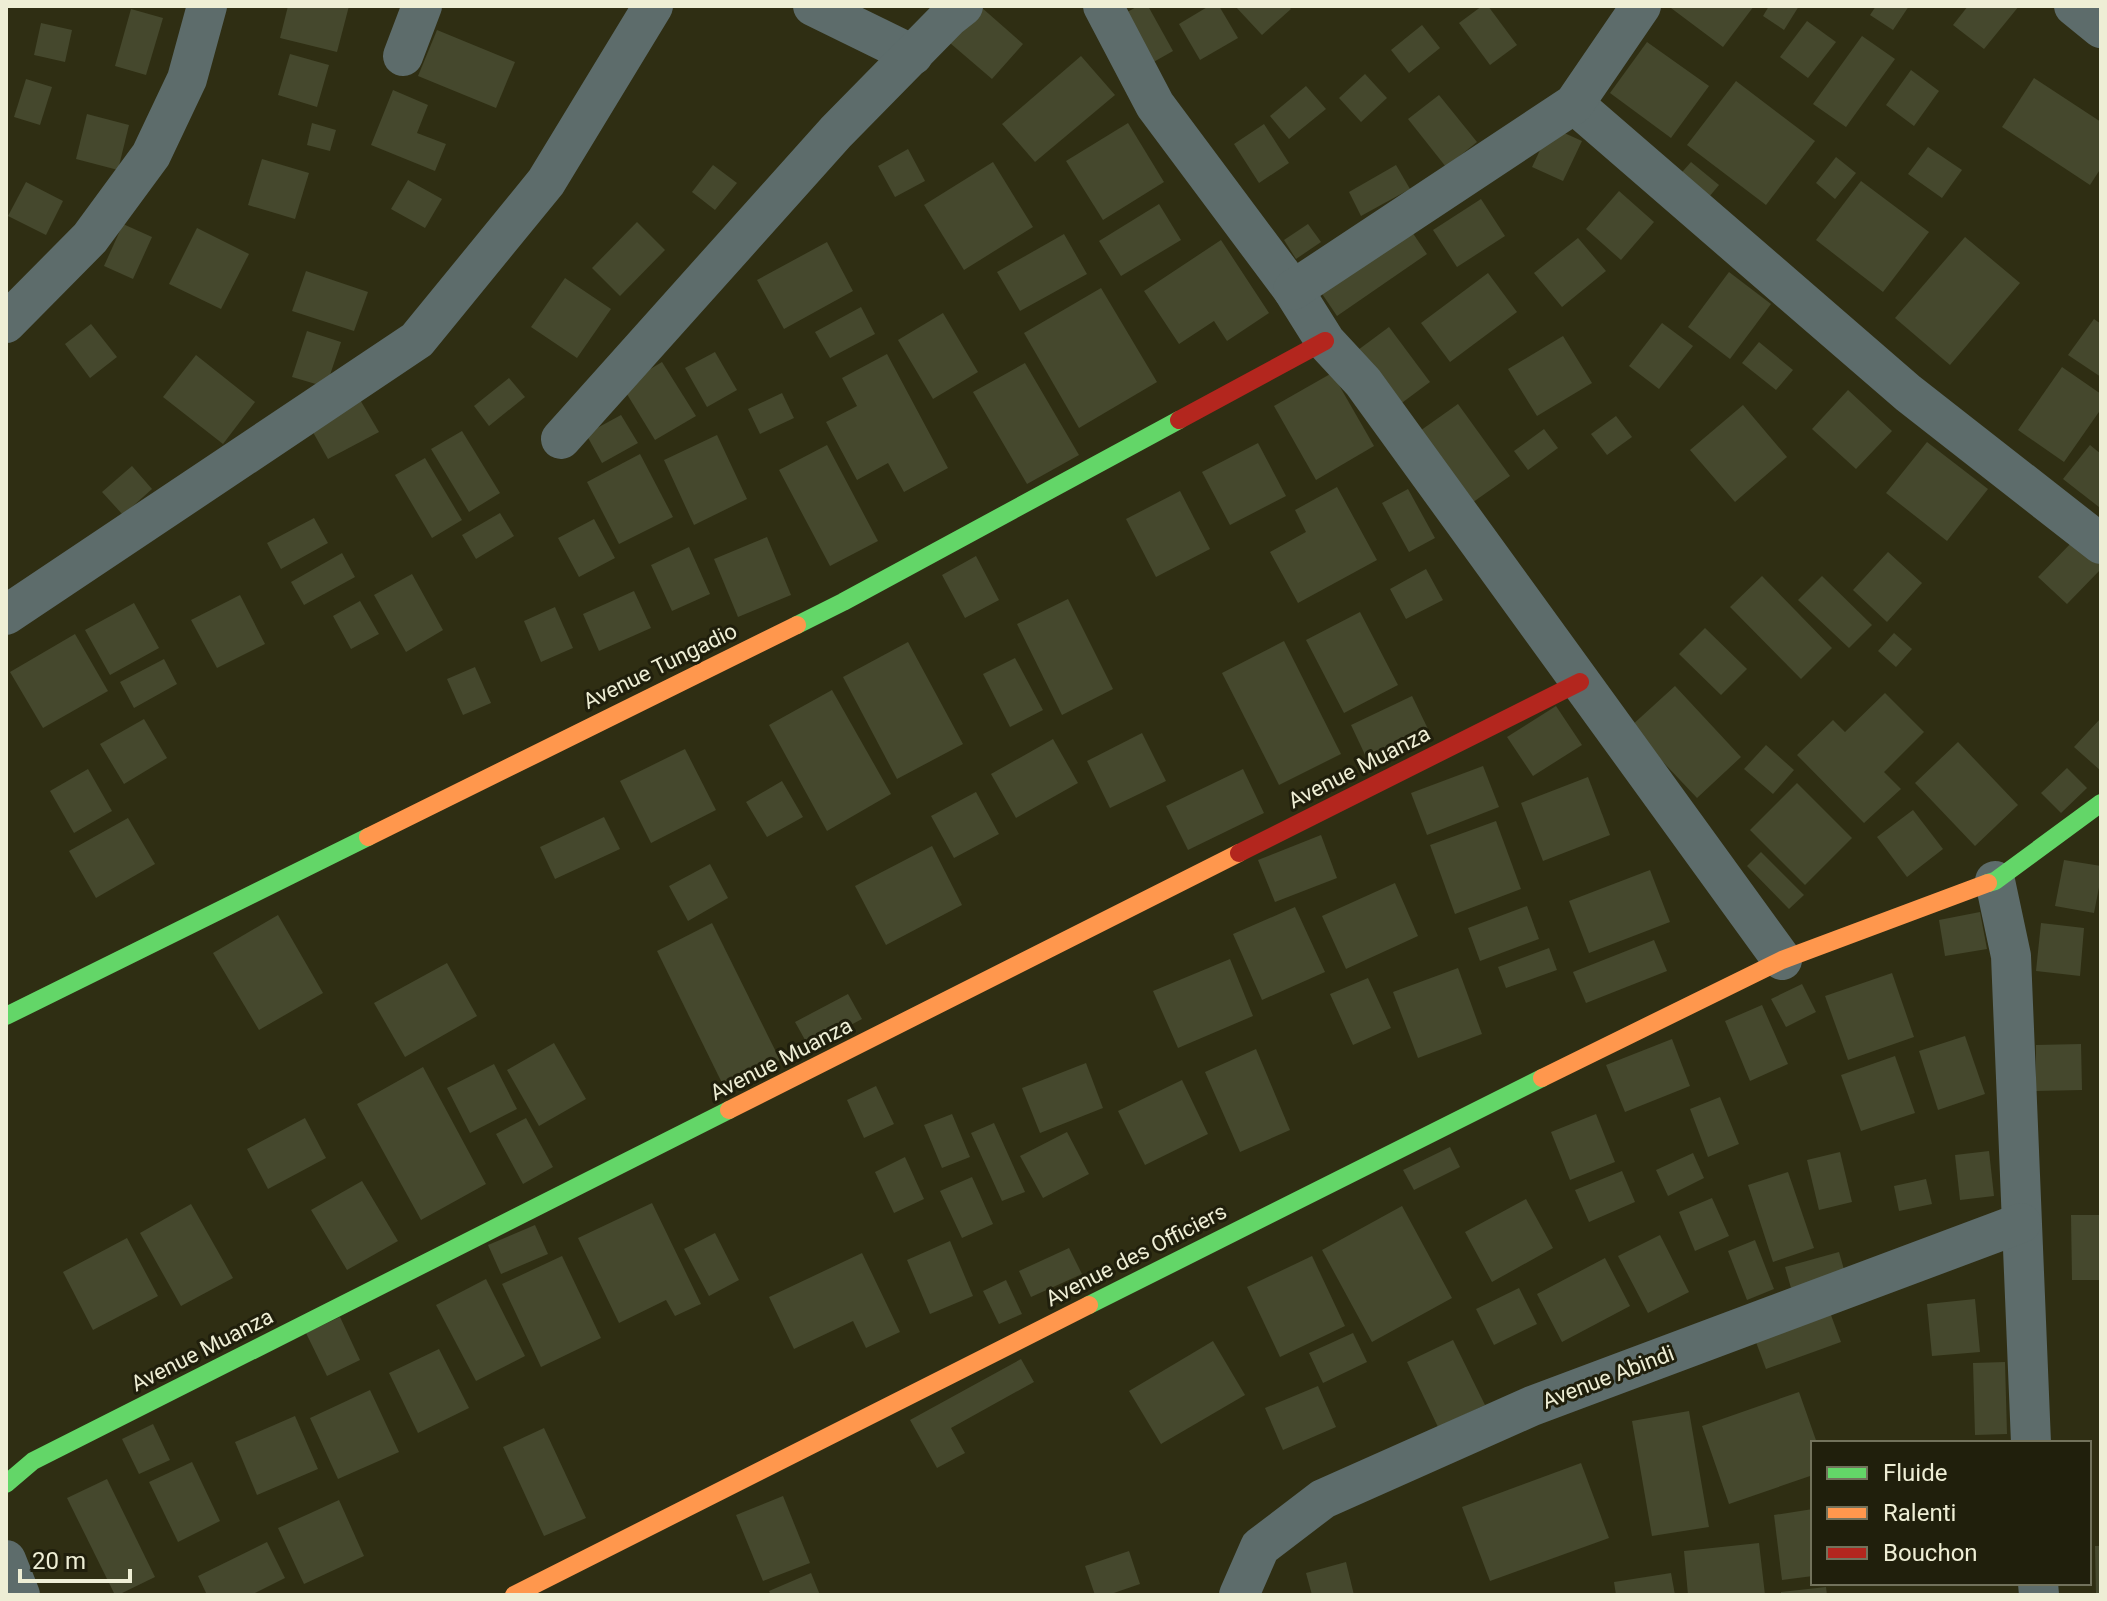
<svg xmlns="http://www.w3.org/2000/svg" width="2107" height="1601" viewBox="0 0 2107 1601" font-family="Roboto,sans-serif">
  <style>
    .building { fill: #45482d }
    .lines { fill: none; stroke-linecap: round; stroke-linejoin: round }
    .street { stroke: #5d6c6b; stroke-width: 40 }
    .fast { stroke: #63d668; stroke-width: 18 }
    .slow { stroke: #ff974d; stroke-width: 18 }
    .jam { stroke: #b3261e; stroke-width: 18 }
    .labels { text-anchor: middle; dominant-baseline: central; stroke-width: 6; stroke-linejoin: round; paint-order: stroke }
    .street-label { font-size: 22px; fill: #eeeed5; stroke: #201f0c }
  </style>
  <rect width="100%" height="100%" fill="#2f2e13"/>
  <g class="building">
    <polygon points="288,6 349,6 337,52 280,38"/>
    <polygon points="1138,6 1148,6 1173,51 1150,64 1122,15"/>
    <polygon points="1209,6 1219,6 1238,38 1200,60 1179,24"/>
    <polygon points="1235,6 1288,6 1291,9 1262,35"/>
    <polygon points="1482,6 1488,6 1517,45 1490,65 1459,23"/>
    <polygon points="1673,6 1754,6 1723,47 1671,8"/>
    <polygon points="1769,6 1799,6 1784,30 1763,16"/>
    <polygon points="1876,6 1909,6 1893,30 1870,15"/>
    <polygon points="1968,6 2019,6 1984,49 1953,25"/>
    <polygon points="981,7 1023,44 992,79 950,43"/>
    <polygon points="131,9 163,18 146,75 115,66"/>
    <polygon points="1807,21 1836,42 1808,78 1780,57"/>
    <polygon points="41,23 72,30 65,62 34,55"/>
    <polygon points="1422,25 1440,48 1409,73 1391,50"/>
    <polygon points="437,30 515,62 496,108 418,76"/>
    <polygon points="1862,36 1895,59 1846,127 1813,104"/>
    <polygon points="1647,42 1709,86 1671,138 1610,93"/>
    <polygon points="290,54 329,65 317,107 278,95"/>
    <polygon points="1081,56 1115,95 1035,162 1002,124"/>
    <polygon points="1911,70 1939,91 1914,126 1886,105"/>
    <polygon points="1365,74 1387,98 1361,122 1339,98"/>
    <polygon points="2034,78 2101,122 2101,168 2090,185 2002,127"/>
    <polygon points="26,79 52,87 40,125 14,117"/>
    <polygon points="1736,81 1815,141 1766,205 1687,145"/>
    <polygon points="1306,86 1326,109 1289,139 1270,116"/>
    <polygon points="393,90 428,105 417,133 446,144 435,171 371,145"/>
    <polygon points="1439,95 1477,142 1446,167 1408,119"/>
    <polygon points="87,114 129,125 118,170 76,159"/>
    <polygon points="312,123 336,130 330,151 307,145"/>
    <polygon points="1128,123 1164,182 1103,220 1066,161"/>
    <polygon points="1264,124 1289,163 1259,183 1234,144"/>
    <polygon points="1551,127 1582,141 1563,181 1532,167"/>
    <polygon points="1928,147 1962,170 1942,198 1908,174"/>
    <polygon points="908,149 925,181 895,197 878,166"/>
    <polygon points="1836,157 1856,173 1835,199 1816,183"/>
    <polygon points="262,159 309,173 295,219 248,205"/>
    <polygon points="993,162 1033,227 964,270 924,205"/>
    <polygon points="1691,162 1719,185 1704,203 1676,179"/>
    <polygon points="713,165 737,183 715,210 692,192"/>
    <polygon points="1396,165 1410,189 1361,216 1349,192"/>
    <polygon points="408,180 442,199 425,228 391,209"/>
    <polygon points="1861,181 1929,232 1883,292 1816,240"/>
    <polygon points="26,182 63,201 46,235 8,216"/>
    <polygon points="1619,191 1654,222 1621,260 1586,229"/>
    <polygon points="1481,199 1505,236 1457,267 1433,230"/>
    <polygon points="1159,204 1181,240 1121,276 1099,241"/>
    <polygon points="637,222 665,250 620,296 592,268"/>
    <polygon points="123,224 152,237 133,279 104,266"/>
    <polygon points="1308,224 1321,242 1296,259 1284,240"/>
    <polygon points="197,228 249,254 221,309 169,284"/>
    <polygon points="1412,232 1427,254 1337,316 1306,270"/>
    <polygon points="1064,234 1087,274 1020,311 997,272"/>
    <polygon points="1965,237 2020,283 1950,365 1895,318"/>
    <polygon points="1578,238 1606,271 1562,307 1534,273"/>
    <polygon points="1221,240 1269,313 1227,341 1214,321 1179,344 1144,291"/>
    <polygon points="827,242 853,291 784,329 757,280"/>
    <polygon points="306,271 368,292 354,331 292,311"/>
    <polygon points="1729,272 1771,304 1730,359 1688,327"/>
    <polygon points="1488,273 1517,312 1450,362 1421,323"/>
    <polygon points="565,278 611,309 577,358 531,327"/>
    <polygon points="1101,288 1157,382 1079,428 1024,333"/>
    <polygon points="861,307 875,334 830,358 815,332"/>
    <polygon points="943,313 978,372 933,399 898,340"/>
    <polygon points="2094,319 2101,324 2101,377 2068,355"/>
    <polygon points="1662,323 1693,346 1659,389 1629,366"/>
    <polygon points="91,324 117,357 90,378 65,344"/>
    <polygon points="1389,327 1430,382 1399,405 1358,350"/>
    <polygon points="307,331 341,342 326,387 292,377"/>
    <polygon points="1563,336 1592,383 1537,416 1508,369"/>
    <polygon points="1759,342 1793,370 1776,390 1742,363"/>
    <polygon points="715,352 737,390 707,407 685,368"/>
    <polygon points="887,354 948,468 904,492 888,463 857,480 826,422 857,406 842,378"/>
    <polygon points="196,355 255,402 223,444 163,397"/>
    <polygon points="662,362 696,416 655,440 622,386"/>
    <polygon points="1025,363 1079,455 1027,484 973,392"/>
    <polygon points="2062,367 2101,394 2101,409 2064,462 2018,430"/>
    <polygon points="1332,373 1374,446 1316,480 1274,406"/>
    <polygon points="509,378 525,397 489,426 474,406"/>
    <polygon points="1848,390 1892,431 1856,469 1812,429"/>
    <polygon points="782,393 794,418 760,434 748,409"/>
    <polygon points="359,398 379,432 328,459 309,425"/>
    <polygon points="1458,404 1510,476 1469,505 1417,433"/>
    <polygon points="1743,405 1787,457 1735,502 1690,450"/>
    <polygon points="621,415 638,443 602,463 586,434"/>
    <polygon points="1616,416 1632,437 1607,455 1591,434"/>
    <polygon points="1544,429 1558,448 1528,470 1514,451"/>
    <polygon points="462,431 500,493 469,512 431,449"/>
    <polygon points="717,435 747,499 694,525 664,460"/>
    <polygon points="1927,442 1988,489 1947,541 1886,493"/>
    <polygon points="1258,443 1286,496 1230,525 1202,472"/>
    <polygon points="827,445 878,541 830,566 779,470"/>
    <polygon points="2090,445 2101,454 2101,504 2099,507 2063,479"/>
    <polygon points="640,454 673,517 619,544 587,482"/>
    <polygon points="425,458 462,520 432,538 395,475"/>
    <polygon points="132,466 152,489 123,515 102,492"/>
    <polygon points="1337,487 1377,560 1298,603 1270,552 1306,532 1295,510"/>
    <polygon points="1408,489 1435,538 1409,552 1382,503"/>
    <polygon points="1180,491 1210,549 1156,577 1126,519"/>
    <polygon points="500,513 514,536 476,559 462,535"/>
    <polygon points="314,518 328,543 281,569 267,543"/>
    <polygon points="594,519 615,558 579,577 558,538"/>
    <polygon points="767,537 791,595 738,617 714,559"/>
    <polygon points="2077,537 2101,559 2101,569 2067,604 2038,577"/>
    <polygon points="689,547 710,594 672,611 651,565"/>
    <polygon points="1888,552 1922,583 1887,622 1853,590"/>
    <polygon points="342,553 355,577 304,605 291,582"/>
    <polygon points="976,556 999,600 965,618 942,575"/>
    <polygon points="1426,569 1443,600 1406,619 1390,589"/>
    <polygon points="412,574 443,630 406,652 374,595"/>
    <polygon points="1762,576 1832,648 1801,679 1730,607"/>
    <polygon points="1822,576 1872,625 1849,648 1798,600"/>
    <polygon points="634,591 651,628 599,651 583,614"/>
    <polygon points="240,595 265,644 217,668 191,620"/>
    <polygon points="1068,599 1113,689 1062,715 1017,624"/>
    <polygon points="360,601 379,634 351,649 333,616"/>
    <polygon points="134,603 159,648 110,675 85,630"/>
    <polygon points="555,607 573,648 541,662 524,621"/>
    <polygon points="1360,612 1398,685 1344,713 1306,640"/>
    <polygon points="1705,628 1747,669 1721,695 1679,654"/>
    <polygon points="1894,633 1912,649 1896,667 1878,651"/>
    <polygon points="75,634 108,691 43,728 10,672"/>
    <polygon points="1284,641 1341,754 1279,785 1222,673"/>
    <polygon points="908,642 963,744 897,779 843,677"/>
    <polygon points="1015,658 1043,710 1010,727 983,674"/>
    <polygon points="164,659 177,684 134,708 120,682"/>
    <polygon points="475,667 491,703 463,715 447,679"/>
    <polygon points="1675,686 1741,757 1697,798 1630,727"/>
    <polygon points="832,690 891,794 827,831 769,725"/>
    <polygon points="1885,693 1924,732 1884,772 1901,789 1864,823 1797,755 1833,720 1845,732"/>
    <polygon points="1412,696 1428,729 1367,759 1351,725"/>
    <polygon points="1556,706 1582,745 1533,776 1507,737"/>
    <polygon points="2101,718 2101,771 2074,747"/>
    <polygon points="144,719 167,758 124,784 100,744"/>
    <polygon points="1142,733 1166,781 1110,808 1087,761"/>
    <polygon points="1053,739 1078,783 1016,818 991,774"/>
    <polygon points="1958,742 2018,805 1975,846 1915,783"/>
    <polygon points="1766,745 1794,770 1773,794 1744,769"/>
    <polygon points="685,749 716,810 651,843 620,781"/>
    <polygon points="1483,766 1499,807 1427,835 1411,793"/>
    <polygon points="2067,768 2087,788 2061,813 2041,793"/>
    <polygon points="88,769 112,811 74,833 50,791"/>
    <polygon points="1243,769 1264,813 1188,850 1166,806"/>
    <polygon points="1588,777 1610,835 1543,861 1521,803"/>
    <polygon points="782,781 803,817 767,837 746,802"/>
    <polygon points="1797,783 1852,838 1805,885 1750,830"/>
    <polygon points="976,792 999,834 954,858 931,816"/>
    <polygon points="1913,810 1943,849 1907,877 1877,837"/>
    <polygon points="604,817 620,849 555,879 540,847"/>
    <polygon points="128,818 155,864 96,898 69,851"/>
    <polygon points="1496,821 1521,889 1455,914 1430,845"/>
    <polygon points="1321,835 1337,878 1275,902 1258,860"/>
    <polygon points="932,846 962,905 886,945 855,886"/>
    <polygon points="1761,852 1804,895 1789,909 1747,866"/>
    <polygon points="2064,860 2101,866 2101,877 2094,913 2055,906"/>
    <polygon points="710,864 728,898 688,921 669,886"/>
    <polygon points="1650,870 1670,922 1589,953 1569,901"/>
    <polygon points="1395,883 1418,936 1346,969 1322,916"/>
    <polygon points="1527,906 1539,939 1480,961 1468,928"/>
    <polygon points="1295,907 1325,972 1262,1000 1233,934"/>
    <polygon points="1980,912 1987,949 1945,956 1939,920"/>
    <polygon points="278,915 323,993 259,1030 213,953"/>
    <polygon points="712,923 780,1060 724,1087 657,951"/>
    <polygon points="2041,923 2084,928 2080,976 2036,971"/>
    <polygon points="1654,940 1667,971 1586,1003 1573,972"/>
    <polygon points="1549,948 1557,970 1506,988 1498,967"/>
    <polygon points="1230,959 1253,1016 1178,1048 1153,991"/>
    <polygon points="447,963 477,1016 405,1057 374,1003"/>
    <polygon points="1458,968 1482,1034 1418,1058 1393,992"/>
    <polygon points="1892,973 1914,1037 1848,1060 1825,996"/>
    <polygon points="1368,978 1391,1028 1353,1045 1330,994"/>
    <polygon points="1802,984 1816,1012 1786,1027 1771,999"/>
    <polygon points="848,994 862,1019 809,1047 795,1022"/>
    <polygon points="1762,1005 1788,1064 1750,1081 1725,1021"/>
    <polygon points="1965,1036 1985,1094 1938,1110 1919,1051"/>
    <polygon points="1672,1039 1690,1086 1625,1112 1606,1065"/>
    <polygon points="554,1043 586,1099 539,1126 507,1070"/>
    <polygon points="2081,1044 2082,1090 2036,1091 2036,1045"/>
    <polygon points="1256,1049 1290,1130 1240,1152 1205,1072"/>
    <polygon points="1895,1056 1915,1113 1861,1131 1841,1075"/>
    <polygon points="1086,1063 1103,1108 1040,1133 1022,1088"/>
    <polygon points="494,1064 517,1109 470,1133 447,1088"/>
    <polygon points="423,1067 486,1184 421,1220 357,1104"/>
    <polygon points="1182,1080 1208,1134 1145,1165 1118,1111"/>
    <polygon points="876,1086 894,1124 864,1138 847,1100"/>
    <polygon points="1720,1097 1739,1144 1708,1157 1690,1109"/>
    <polygon points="952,1114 970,1157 942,1168 924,1125"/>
    <polygon points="1596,1114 1615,1162 1570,1180 1551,1132"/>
    <polygon points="305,1118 326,1158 268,1189 247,1149"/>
    <polygon points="526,1118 553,1167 523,1184 496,1134"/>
    <polygon points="994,1123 1025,1192 1002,1201 971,1133"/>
    <polygon points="1067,1132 1089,1174 1043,1198 1020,1156"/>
    <polygon points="1450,1147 1460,1167 1414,1190 1403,1170"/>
    <polygon points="1989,1151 1994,1196 1960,1200 1955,1155"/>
    <polygon points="1840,1152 1852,1202 1819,1210 1807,1160"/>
    <polygon points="1693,1153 1704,1178 1668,1196 1656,1170"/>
    <polygon points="905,1157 924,1199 894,1213 875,1172"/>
    <polygon points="1622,1171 1635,1202 1589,1222 1575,1190"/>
    <polygon points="1788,1172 1814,1248 1773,1262 1748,1185"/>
    <polygon points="972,1177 993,1224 962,1238 940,1191"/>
    <polygon points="1926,1179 1932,1204 1899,1211 1894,1186"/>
    <polygon points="362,1181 398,1241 347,1270 311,1210"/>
    <polygon points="1712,1198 1729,1236 1695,1251 1679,1212"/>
    <polygon points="1526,1199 1553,1248 1492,1282 1465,1232"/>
    <polygon points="652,1203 701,1304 675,1316 666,1300 619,1323 578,1238"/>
    <polygon points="191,1204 233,1278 181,1306 140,1233"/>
    <polygon points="1402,1206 1452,1298 1372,1342 1322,1250"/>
    <polygon points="2071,1215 2101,1215 2101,1280 2072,1280"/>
    <polygon points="535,1225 548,1254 501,1274 488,1245"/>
    <polygon points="715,1233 739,1280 709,1296 684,1249"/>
    <polygon points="1660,1235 1689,1292 1648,1313 1618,1256"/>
    <polygon points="127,1238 158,1296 93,1330 63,1272"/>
    <polygon points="1755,1240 1774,1289 1747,1300 1728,1251"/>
    <polygon points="950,1241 973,1296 930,1314 907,1260"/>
    <polygon points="1069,1248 1082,1274 1031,1297 1019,1271"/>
    <polygon points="1839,1252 1845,1273 1791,1288 1785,1267"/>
    <polygon points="862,1253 900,1332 866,1348 853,1321 794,1349 769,1297"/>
    <polygon points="562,1256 601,1338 541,1367 502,1284"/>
    <polygon points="1312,1256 1345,1326 1280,1357 1247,1287"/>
    <polygon points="1605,1258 1630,1306 1562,1342 1537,1294"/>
    <polygon points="486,1279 525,1356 476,1381 436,1305"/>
    <polygon points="1006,1280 1022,1314 999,1324 983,1291"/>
    <polygon points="1519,1288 1537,1324 1494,1345 1476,1309"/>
    <polygon points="1975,1299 1980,1352 1932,1356 1927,1304"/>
    <polygon points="1828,1307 1841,1342 1766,1369 1753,1334"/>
    <polygon points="340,1317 360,1360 327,1376 306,1333"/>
    <polygon points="1353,1333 1367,1362 1323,1383 1309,1353"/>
    <polygon points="1453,1340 1485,1405 1438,1427 1407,1362"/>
    <polygon points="1213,1341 1245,1395 1161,1444 1129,1391"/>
    <polygon points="439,1349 469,1408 418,1433 389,1373"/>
    <polygon points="1021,1359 1034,1382 951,1428 965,1453 937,1468 910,1420"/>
    <polygon points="2005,1362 2007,1434 1975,1435 1973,1363"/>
    <polygon points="1318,1386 1336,1427 1283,1450 1265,1408"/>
    <polygon points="370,1390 399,1452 338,1479 310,1418"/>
    <polygon points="1799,1392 1817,1443 1813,1443 1813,1475 1729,1504 1702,1426"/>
    <polygon points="1689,1411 1709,1527 1652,1536 1632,1421"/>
    <polygon points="295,1416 318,1469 257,1495 235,1442"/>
    <polygon points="153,1424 170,1460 139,1474 122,1439"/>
    <polygon points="544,1428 586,1518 544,1536 503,1447"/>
    <polygon points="192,1462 220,1521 178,1542 149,1482"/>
    <polygon points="1581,1463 1609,1538 1490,1581 1462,1507"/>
    <polygon points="107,1479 155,1577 118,1595 115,1595 67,1498"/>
    <polygon points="783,1496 810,1563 763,1581 736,1515"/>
    <polygon points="339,1500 364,1556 304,1584 278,1528"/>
    <polygon points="1813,1509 1813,1576 1782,1580 1774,1515"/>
    <polygon points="267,1542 285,1578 251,1595 207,1595 198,1576"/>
    <polygon points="1759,1543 1765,1595 1688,1595 1684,1551"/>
    <polygon points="2095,1546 2101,1546 2101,1595 2096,1595"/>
    <polygon points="1129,1551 1140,1584 1108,1595 1095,1595 1085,1566"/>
    <polygon points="1346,1562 1354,1595 1312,1595 1306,1573"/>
    <polygon points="811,1573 820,1595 771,1595 769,1591"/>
    <polygon points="1671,1573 1675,1595 1616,1595 1614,1582"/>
    <polygon points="1826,1587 1827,1595 1781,1595 1781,1592"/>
  </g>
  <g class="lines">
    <g class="street">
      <polyline points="813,6 913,55"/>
      <polyline points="1103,6 1155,105 1293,290 1325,341 1363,382 1782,960"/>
      <polyline points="2074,6 2101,28"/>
      <polyline points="403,56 422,6"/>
      <polyline points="1574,104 1908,393 2101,544"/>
      <polyline points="1293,290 1574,104 1641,6"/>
      <polyline points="6,323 90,238 151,155 187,79 207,6"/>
      <polyline points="561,439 836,132 949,17 963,6"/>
      <polyline points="6,615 417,340 546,182 653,6"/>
      <polyline points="1995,881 2011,956 2031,1443"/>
      <polyline points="6,1560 20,1595"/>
      <polyline points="2038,1583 2039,1595"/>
      <polyline points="1239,1595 1260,1547 1323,1499 1532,1406 2021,1223"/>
    </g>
    <g class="fast">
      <polyline points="797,625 843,602 1179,420"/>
      <polyline points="1988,883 1995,881 2101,803"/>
      <polyline points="6,1016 368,837"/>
      <polyline points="1089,1305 1542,1078"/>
      <polyline points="6,1484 33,1461 729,1110"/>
    </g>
    <g class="slow">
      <polyline points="368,837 797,625"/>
      <polyline points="1542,1078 1782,960 1988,883"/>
      <polyline points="729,1110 1239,853"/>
      <polyline points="514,1595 1089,1305"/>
    </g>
    <g class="jam">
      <polyline points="1179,420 1325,341"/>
      <polyline points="1239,853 1580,682"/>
    </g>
  </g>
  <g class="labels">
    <g class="street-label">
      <text transform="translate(660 666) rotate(-26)">Avenue Tungadio</text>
      <text transform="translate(1359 767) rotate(-27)">Avenue Muanza</text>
      <text transform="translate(781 1059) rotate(-27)">Avenue Muanza</text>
      <text transform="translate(1136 1255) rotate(-27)">Avenue des Officiers</text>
      <text transform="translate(202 1350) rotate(-27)">Avenue Muanza</text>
      <text transform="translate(1608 1377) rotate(-21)">Avenue Abindi</text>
    </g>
  </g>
  <rect width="2107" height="1601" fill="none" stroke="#eeeed5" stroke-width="16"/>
  <rect x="1811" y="1441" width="280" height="144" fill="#201f0c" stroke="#72725c" stroke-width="2"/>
  <rect x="1827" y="1467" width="40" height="12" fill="#63d668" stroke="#72725c" stroke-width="2"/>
  <text x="1883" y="1481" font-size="24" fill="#eeeed5">Fluide</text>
  <rect x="1827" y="1507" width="40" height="12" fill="#ff974d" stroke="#72725c" stroke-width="2"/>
  <text x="1883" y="1521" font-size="24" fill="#eeeed5">Ralenti</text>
  <rect x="1827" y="1547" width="40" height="12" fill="#b3261e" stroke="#72725c" stroke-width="2"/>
  <text x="1883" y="1561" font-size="24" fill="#eeeed5">Bouchon</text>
  <path d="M20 1569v12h110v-12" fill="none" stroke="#eeeed5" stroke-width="4"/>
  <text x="32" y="1569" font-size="24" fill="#eeeed5" stroke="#201f0c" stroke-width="6" paint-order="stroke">20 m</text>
</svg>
